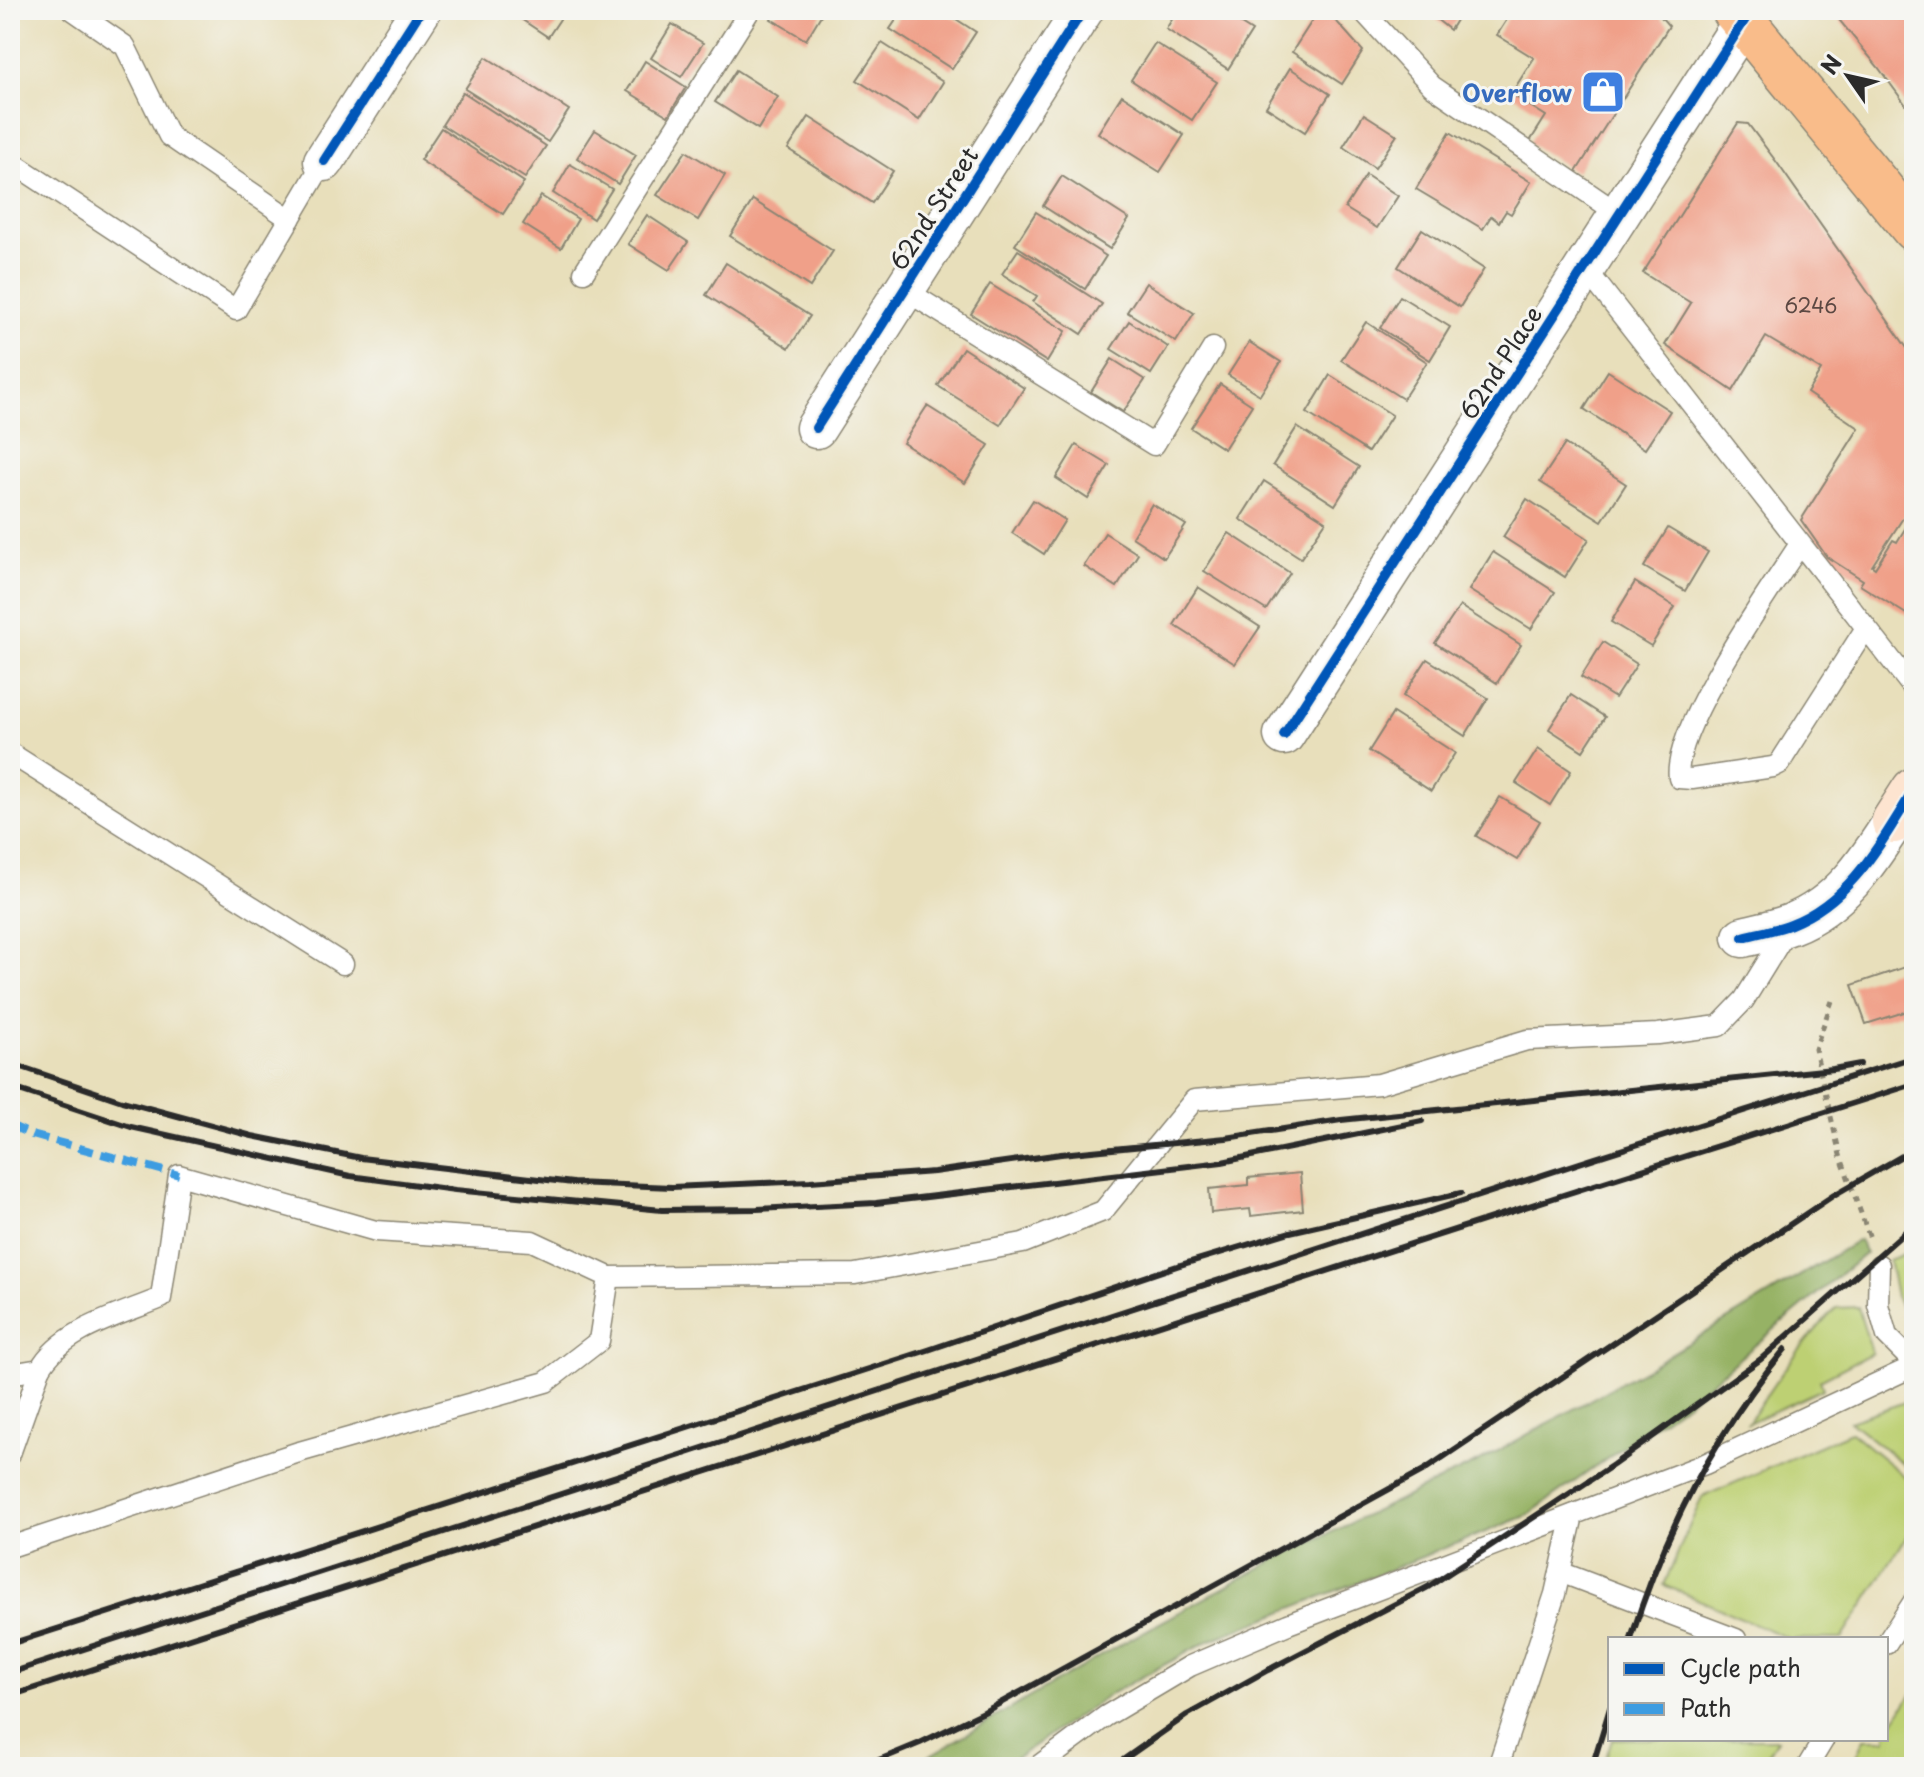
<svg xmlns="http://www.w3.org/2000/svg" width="1924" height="1777" viewBox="0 0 1924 1777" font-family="'Playpen Sans',sans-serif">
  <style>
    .green { fill: #bdd073; stroke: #747e4f; stroke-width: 2 }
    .forest { fill: #96b265; stroke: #606e48; stroke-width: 2 }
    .building { fill: #f0a089 }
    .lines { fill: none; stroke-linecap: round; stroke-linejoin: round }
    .lane-casing { stroke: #8a8573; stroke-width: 23 }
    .street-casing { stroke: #8a8573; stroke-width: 43 }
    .secondary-casing { stroke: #8a8573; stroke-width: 47 }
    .primary-casing { stroke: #8a8573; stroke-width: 47 }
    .path { stroke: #8a8573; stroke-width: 5; stroke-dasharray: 6 6; stroke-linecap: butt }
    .lane { stroke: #fff; stroke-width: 20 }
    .street { stroke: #fff; stroke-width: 40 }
    .secondary { stroke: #fde4d0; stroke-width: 44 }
    .primary { stroke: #f9bc8a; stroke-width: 44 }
    .rail { stroke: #2b2b2b; stroke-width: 6 }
    .quiet { stroke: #3d9ce1; stroke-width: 8; stroke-dasharray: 16 8; stroke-linecap: butt }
    .cycleway-casing { stroke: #f6f6f2; stroke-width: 15 }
    .cycleway { stroke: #0057b8; stroke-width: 10 }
    .labels { text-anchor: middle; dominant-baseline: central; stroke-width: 6; stroke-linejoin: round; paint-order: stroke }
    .number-label { font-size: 20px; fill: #5c4842 }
    .shop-label { font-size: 24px; font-weight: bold; fill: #366cbe; stroke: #f6f6f2; text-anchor: end }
    .street-label { font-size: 24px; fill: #2b2b2b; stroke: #f6f6f2 }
  </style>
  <rect width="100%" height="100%" fill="#f6f6f2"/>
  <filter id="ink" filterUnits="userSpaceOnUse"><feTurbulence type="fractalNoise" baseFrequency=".0125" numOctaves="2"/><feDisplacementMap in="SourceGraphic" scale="16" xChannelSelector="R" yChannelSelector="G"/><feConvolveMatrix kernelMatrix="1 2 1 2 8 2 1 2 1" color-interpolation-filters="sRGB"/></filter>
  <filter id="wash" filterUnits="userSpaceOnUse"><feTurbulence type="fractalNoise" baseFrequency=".006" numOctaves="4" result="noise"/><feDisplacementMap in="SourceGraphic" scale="32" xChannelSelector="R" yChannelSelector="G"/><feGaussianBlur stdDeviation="1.8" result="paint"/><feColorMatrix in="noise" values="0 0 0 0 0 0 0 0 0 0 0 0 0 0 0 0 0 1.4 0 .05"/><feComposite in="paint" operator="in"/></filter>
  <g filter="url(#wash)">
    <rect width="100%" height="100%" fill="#e8dfbb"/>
    <g class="green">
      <polygon points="1914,1250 1914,1331 1896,1297 1889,1260"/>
      <path d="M1858,1307l14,46 -52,27 3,9 -75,34c26,-41 54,-80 88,-115z"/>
      <polygon points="1914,1399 1914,1472 1849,1421"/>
      <polygon points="1851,1432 1914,1484 1914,1525 1842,1639 1790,1639 1664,1585 1702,1497"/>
      <polygon points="1914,1691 1914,1767 1851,1767 1864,1739 1886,1739 1886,1718 1893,1722"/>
      <polygon points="1612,1739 1777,1739 1760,1767 1603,1767"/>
    </g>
    <polygon class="forest" points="1859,1240 1866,1253 1687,1402 1526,1516 1208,1641 1112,1693 1002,1767 906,1767 915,1764 1114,1648 1278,1558 1478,1462 1649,1367"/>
    <g id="blocks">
      <g class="building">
        <polygon points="518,10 566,10 548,37 515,15"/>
        <polygon points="777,10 824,10 806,40 771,19"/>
        <polygon points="903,10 942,10 976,32 952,69 890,29"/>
        <polygon points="1178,10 1219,10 1252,31 1228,69 1166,29"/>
        <polygon points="1319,10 1338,23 1363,51 1342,84 1292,52"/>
        <polygon points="1425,10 1462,10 1450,30"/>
        <polygon points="1513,10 1655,10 1669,26 1576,172 1529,143 1546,116 1511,94 1534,58 1497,35"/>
        <polygon points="1831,10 1914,10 1914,116 1878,67"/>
        <polygon points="672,24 703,43 681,77 651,58"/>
        <polygon points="882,43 943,82 919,120 857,80"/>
        <polygon points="1155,43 1217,82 1192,120 1131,80"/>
        <polygon points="486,57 569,110 548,142 465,89"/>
        <polygon points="645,61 686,87 668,116 627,91"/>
        <polygon points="1290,68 1330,94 1305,132 1266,107"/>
        <polygon points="736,70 778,97 758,129 715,102"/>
        <polygon points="463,92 546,146 525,178 442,125"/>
        <polygon points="1122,95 1184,135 1160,172 1098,133"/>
        <polygon points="1364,114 1397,135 1375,168 1343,147"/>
        <polygon points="809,117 893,171 872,203 788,149"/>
        <polygon points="1738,123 1748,124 1778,164 1914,358 1914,501 1872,566 1875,568 1893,540 1897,542 1914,514 1914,619 1860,585 1863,580 1827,557 1801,520 1859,428 1807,393 1821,370 1766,337 1733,391 1665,345 1691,303 1643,273"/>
        <polygon points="441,128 524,182 503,214 420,160"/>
        <polygon points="595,130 636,155 618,184 577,158"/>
        <polygon points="1450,132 1531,182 1511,214 1506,211 1499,222 1491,216 1483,229 1416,189"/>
        <polygon points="686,151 725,175 698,220 657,195"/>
        <polygon points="570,164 612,189 593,219 553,193"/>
        <polygon points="1366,175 1398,196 1377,228 1345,208"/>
        <polygon points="1062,176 1129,219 1110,249 1043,206"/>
        <polygon points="541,196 578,219 561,248 523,224"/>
        <polygon points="753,200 833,251 810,287 730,236"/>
        <polygon points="1036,212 1106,256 1085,289 1015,245"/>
        <polygon points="647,215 688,242 669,270 628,244"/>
        <polygon points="1422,229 1484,269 1460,307 1398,267"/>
        <polygon points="1018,250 1102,304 1082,334 1033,302 1037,296 1002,274"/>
        <polygon points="726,263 810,316 789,348 706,295"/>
        <polygon points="1146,283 1194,313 1176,342 1127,312"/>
        <polygon points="990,284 1066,331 1047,362 971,314"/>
        <polygon points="1400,296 1450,327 1430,360 1380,328"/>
        <polygon points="1129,321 1168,347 1151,374 1111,349"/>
        <polygon points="1366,322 1427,362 1403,399 1341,360"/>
        <polygon points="1249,342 1281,362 1260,395 1228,375"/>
        <polygon points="963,348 1024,388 1000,425 938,386"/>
        <polygon points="1112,359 1145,380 1123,412 1091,392"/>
        <polygon points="1608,371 1670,411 1645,449 1584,409"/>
        <polygon points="1330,375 1392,415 1368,452 1307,413"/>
        <polygon points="1220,384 1252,405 1224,449 1191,428"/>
        <polygon points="927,406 989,445 965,483 903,443"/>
        <polygon points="1297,427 1359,467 1335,505 1273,465"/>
        <polygon points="1565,444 1626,484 1602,521 1540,482"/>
        <polygon points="1076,445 1109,465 1088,499 1056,478"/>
        <polygon points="1264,481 1326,521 1301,558 1240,519"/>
        <polygon points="1527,499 1589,539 1565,577 1503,537"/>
        <polygon points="1033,500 1065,520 1044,554 1012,533"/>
        <polygon points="1152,504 1186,525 1164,558 1132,537"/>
        <polygon points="1668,528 1708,552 1685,591 1644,567"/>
        <polygon points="1105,533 1138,554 1117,587 1084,566"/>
        <polygon points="1229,533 1290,573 1266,610 1204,571"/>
        <polygon points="1493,552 1555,592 1531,629 1469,590"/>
        <polygon points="1635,582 1675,607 1651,646 1611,622"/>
        <polygon points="1198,587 1260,627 1235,664 1174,625"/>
        <polygon points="1460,606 1521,645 1497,683 1435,643"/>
        <polygon points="1603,642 1637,664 1615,698 1581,677"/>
        <polygon points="1427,659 1488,698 1465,736 1403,696"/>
        <polygon points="1571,695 1605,717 1583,751 1549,729"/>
        <polygon points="1393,713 1455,753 1431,791 1369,751"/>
        <polygon points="1538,749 1571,771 1550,805 1516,783"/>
        <polygon points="1500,797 1540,821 1517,860 1476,836"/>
        <polygon points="1914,964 1914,1009 1866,1024 1852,985"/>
        <polygon points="1300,1173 1303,1210 1251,1216 1250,1209 1211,1213 1209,1189 1248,1185 1248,1178"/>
      </g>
    </g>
  </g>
  <g filter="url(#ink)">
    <use href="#blocks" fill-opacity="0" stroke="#8a8573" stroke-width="2"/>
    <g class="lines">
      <g class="lane-casing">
        <g id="lane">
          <polyline points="73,10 125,46 169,136 290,219"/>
          <polyline points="1362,10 1432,86 1619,214"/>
          <polyline points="10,161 236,310 324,161"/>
          <polyline points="1585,268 1914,689"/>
          <polyline points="584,272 750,10"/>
          <polyline points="905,290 1154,445 1213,348"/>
          <path d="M1800,544c-29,45 -129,186 -121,234l13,1 81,-12 6,-3 87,-136"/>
          <polyline points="10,753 343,964"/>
          <polyline points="1879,1265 1878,1305 1887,1336 1914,1363"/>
          <polyline points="609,1277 855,1274 1023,1243 1103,1211 1194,1100 1379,1084 1527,1040 1658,1034 1719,1026 1744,1000 1789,927"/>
          <path d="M10,1374l30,-5c22,-40 81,-54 121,-71l18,-123 197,56 156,10 77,36 -10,64 -53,41 -247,70 -289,95"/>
          <polyline points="10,1454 40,1369"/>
          <polyline points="1560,1572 1736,1639"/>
          <polyline points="1886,1644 1914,1601"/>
          <polyline points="1037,1767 1106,1716 1190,1666 1288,1624 1705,1464 1914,1366"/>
          <polyline points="1498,1767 1555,1594 1573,1515"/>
          <polyline points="1807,1767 1824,1739"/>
        </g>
      </g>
      <g class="street-casing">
        <g id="street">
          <polyline points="324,161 421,10"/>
          <polyline points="816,428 1083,10"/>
          <polyline points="1284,735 1751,10"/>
          <path d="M1743,937c16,-4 33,-7 48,-13 49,-19 76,-61 103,-103"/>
        </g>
      </g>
      <g class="secondary-casing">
        <polyline id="secondary" points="1894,821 1914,790"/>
      </g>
      <g class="primary-casing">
        <polyline id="primary" points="1734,10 1914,229"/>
      </g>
      <polyline class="path" points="1832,1001 1815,1049 1840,1155 1871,1241"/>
      <use href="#lane" class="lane"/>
      <use href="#street" class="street"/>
      <use href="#secondary" class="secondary"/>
      <use href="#primary" class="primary"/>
      <g class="rail">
        <polyline points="10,1063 122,1101 252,1136 361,1158 573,1183 672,1187 810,1181 934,1172 1061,1154 1226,1138 1341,1120 1833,1069 1860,1064"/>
        <polyline points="10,1087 131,1127 350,1176 455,1190 662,1210 757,1209 876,1203 1222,1162 1422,1121"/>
        <path d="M1631,1639c33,-107 83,-204 154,-290"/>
        <polyline points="10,1644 928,1350 1177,1266 1290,1232 1461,1193"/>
        <polyline points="10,1673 1595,1158 1914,1057"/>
        <polyline points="10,1696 1566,1194 1914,1084"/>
        <polyline points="862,1767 920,1743 984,1712 1424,1470 1834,1195 1914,1149"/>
        <polyline points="1113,1767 1187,1715 1268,1670 1428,1587 1613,1465 1761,1359 1914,1224"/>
        <polyline points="1592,1767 1610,1708"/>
      </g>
      <polyline class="quiet" points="10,1125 32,1135 179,1175"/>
      <g class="cycleway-casing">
        <g id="cycleway">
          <polyline points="324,161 421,10"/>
          <polyline points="816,428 1083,10"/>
          <polyline points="1284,735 1751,10"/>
          <path d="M1743,937c16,-4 33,-7 48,-13 60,-23 90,-82 123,-134"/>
        </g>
      </g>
      <use href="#cycleway" class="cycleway"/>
    </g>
  </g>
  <defs>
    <g id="shop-square" transform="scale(2.3)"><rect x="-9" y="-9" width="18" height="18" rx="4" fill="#3f7fe0" stroke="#f6f6f2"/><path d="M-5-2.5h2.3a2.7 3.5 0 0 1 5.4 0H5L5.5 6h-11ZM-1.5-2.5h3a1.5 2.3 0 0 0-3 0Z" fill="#fff"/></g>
  </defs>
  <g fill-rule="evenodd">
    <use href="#shop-square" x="1603" y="92"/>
  </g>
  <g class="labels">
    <g class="number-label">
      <text x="1811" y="305">6246</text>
    </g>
    <g class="shop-label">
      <text x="1572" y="92">Overflow</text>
    </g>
    <g class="street-label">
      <text transform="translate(933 208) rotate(-57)">62nd Street</text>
      <text transform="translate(1500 362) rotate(-57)">62nd Place</text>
    </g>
  </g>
  <rect width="1924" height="1777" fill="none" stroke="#f6f6f2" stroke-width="40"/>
  <rect x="1608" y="1637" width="280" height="104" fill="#f6f6f2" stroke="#a5a5a2" stroke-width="2"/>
  <rect x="1624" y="1663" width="40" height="12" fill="#0057b8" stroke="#a5a5a2" stroke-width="2"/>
  <text x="1680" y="1677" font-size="24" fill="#2b2b2b">Cycle path</text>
  <rect x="1624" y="1703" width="40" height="12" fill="#3d9ce1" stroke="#a5a5a2" stroke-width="2"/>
  <text x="1680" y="1717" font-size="24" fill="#2b2b2b">Path</text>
  <g transform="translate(1848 76) rotate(304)" stroke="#f6f6f2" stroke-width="6" paint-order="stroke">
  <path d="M0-6L14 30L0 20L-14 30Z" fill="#2b2b2b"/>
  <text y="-12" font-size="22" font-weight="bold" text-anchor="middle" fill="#2b2b2b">N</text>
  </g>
</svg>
